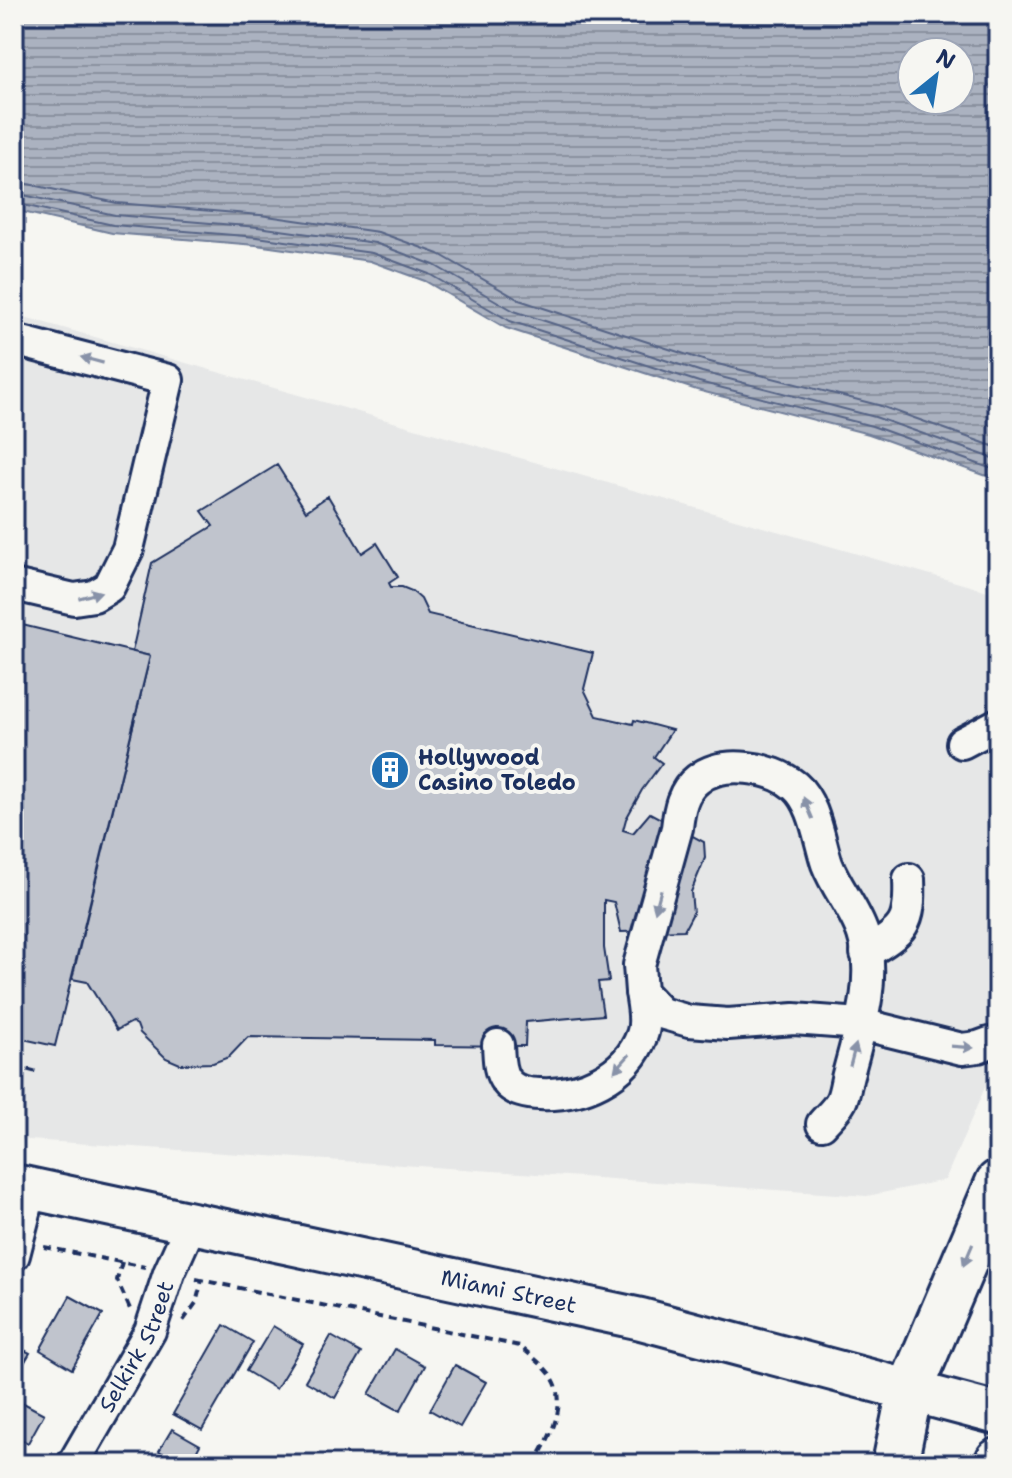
<svg xmlns="http://www.w3.org/2000/svg" width="1012" height="1478" viewBox="0 0 1012 1478" font-family="'Shantell Sans',sans-serif">
  <style>
    .built { fill: #e6e7e7 }
    .water { fill: url(#water-rules); stroke: #717e99; stroke-width: 2; fill-rule: evenodd }
    .lines { fill: none; stroke-linecap: round; stroke-linejoin: round }
    .shore { stroke: #556385; stroke-width: 2 }
    .building { fill: #c0c4cd; stroke: #1b2f5e; stroke-width: 2 }
    .minor-casing { stroke: #1b2f5e; stroke-width: 36 }
    .major-casing { stroke: #1b2f5e; stroke-width: 46 }
    .highway-casing { stroke: #1b2f5e; stroke-width: 50 }
    .path { stroke: #1b2f5e; stroke-width: 4; stroke-dasharray: 8 6; stroke-linecap: butt }
    .minor { stroke: #f6f6f2; stroke-width: 30 }
    .major { stroke: #f6f6f2; stroke-width: 40 }
    .highway { stroke: #f6f6f2; stroke-width: 44 }
    .oneway { fill: #8892a8 }
    .labels { text-anchor: middle; dominant-baseline: central; stroke-width: 8; stroke-linejoin: round; paint-order: stroke }
    .poi-label { font-size: 22px; font-weight: bold; fill: #1b2f5e; stroke: #f6f6f2; text-anchor: start }
    .street-label { font-size: 22px; fill: #1b2f5e; stroke: #f6f6f2 }
  </style>
  <defs>
    <pattern id="water-rules" width="6" height="5" patternUnits="userSpaceOnUse" patternTransform="scale(2)"><rect width="6" height="5" fill="#abb2c0"/><path d="M0 2.5h6" fill="none" stroke="#8a919f"/></pattern>
  </defs>
  <rect width="100%" height="100%" fill="#f6f6f2"/>
  <filter id="ink" filterUnits="userSpaceOnUse"><feTurbulence type="fractalNoise" baseFrequency=".0125" numOctaves="2"/><feDisplacementMap in="SourceGraphic" scale="16" xChannelSelector="R" yChannelSelector="G"/><feConvolveMatrix kernelMatrix="1 2 1 2 8 2 1 2 1" color-interpolation-filters="sRGB"/></filter>
  <g filter="url(#ink)">
    <polygon class="built" points="14,314 998,594 998,1070 986,1085 945,1180 867,1196 14,1139"/>
    <path class="water" d="M14,14h984v466l-129,-46 -172,-44 -191,-62 -81,-47 -55,-20 -114,-16 -144,-12 -98,-23zM912,52h48v48h-48z"/>
    <g class="lines">
      <g class="shore">
        <polyline points="14,181 117,203 260,215 378,232 439,254 519,300 706,361 878,405 998,448"/>
        <polyline points="14,193 115,215 258,227 375,243 434,265 514,311 702,372 875,417 998,460"/>
        <polyline points="14,203 113,225 257,237 372,253 429,274 510,321 699,382 872,426 998,471"/>
      </g>
    </g>
    <g class="building">
      <polygon points="277,465 306,511 328,496 362,553 377,543 398,577 389,583 391,587 402,587 412,591 421,599 428,614 593,653 584,689 597,716 633,724 634,720 672,730 654,757 662,763 642,790 626,819 623,830 633,833 650,813 704,842 705,858 691,892 693,913 684,930 621,932 614,902 604,900 604,948 609,981 598,982 603,1015 526,1022 525,1046 435,1045 435,1040 248,1037 229,1057 213,1063 180,1064 166,1058 140,1033 137,1025 132,1022 117,1030 87,982 72,979 150,656 132,652 152,563 213,526 202,511"/>
      <polygon points="14,623 150,656 55,1046 14,1037"/>
      <polygon points="70,1296 103,1314 72,1369 40,1350"/>
      <polygon points="224,1325 253,1342 202,1430 173,1414"/>
      <polygon points="273,1326 303,1344 276,1389 246,1371"/>
      <polygon points="331,1336 361,1353 335,1398 305,1381"/>
      <polygon points="14,1345 30,1353 16,1377 14,1376"/>
      <polygon points="395,1349 425,1366 400,1411 369,1394"/>
      <polygon points="455,1365 486,1382 460,1427 430,1410"/>
      <polygon points="16,1399 44,1414 28,1443 14,1435"/>
      <polygon points="172,1429 200,1445 190,1464 182,1464 159,1451"/>
    </g>
    <g class="lines">
      <g class="minor-casing">
        <g id="minor">
          <polyline points="14,340 168,380 128,549 109,587 94,596 74,599 14,585"/>
          <polyline points="962,743 998,724"/>
          <path d="M866,953c38,-23 45,-28 43,-74"/>
          <path d="M498,1045c1,12 0,26 8,36 7,10 22,13 34,13 40,2 87,-17 102,-59 5,-13 1,-29 -1,-43"/>
          <path d="M822,1124c6,-7 15,-15 19,-23 4,-8 5,-21 8,-30 11,-42 28,-93 14,-137 -8,-25 -27,-46 -36,-70 -8,-24 -12,-61 -32,-78 -23,-19 -72,-27 -97,-7 -16,12 -19,31 -21,49l-38,137 2,27 20,21 28,8 39,3 66,-5 67,5 101,25 16,-2 11,-4"/>
          <polyline points="14,1255 31,1189"/>
          <path id="s1" d="M73,1464l77,-133 19,-58 22,-49"/>
        </g>
      </g>
      <g class="major-casing">
        <g id="major">
          <path id="s2" d="M14,1185l627,134 357,95"/>
        </g>
      </g>
      <g class="highway-casing">
        <g id="highway">
          <polyline points="895,1464 910,1390 998,1183"/>
          <polyline points="997,1464 998,1461"/>
        </g>
      </g>
      <g class="path">
        <polyline points="14,1066 37,1072"/>
        <polyline points="44,1247 145,1267"/>
        <polyline points="122,1262 117,1280 130,1309"/>
        <path d="M196,1279l324,67c10,9 21,17 29,27 23,28 0,66 -15,91"/>
        <polyline points="183,1321 196,1303 202,1280"/>
      </g>
      <use href="#minor" class="minor"/>
      <use href="#major" class="major"/>
      <use href="#highway" class="highway"/>
    </g>
    <defs><path id="oneway-solid" d="M-6-.8H1V-3.2L6.5 0L1 3.2V.8H-6Z" transform="scale(2)"/></defs>
    <g class="oneway">
      <use href="#oneway-solid" transform="translate(92 360) rotate(-165)"/>
      <use href="#oneway-solid" transform="translate(90 595) rotate(-16)"/>
      <use href="#oneway-solid" transform="translate(808 808) rotate(-113)"/>
      <use href="#oneway-solid" transform="translate(658 901) rotate(105)"/>
      <use href="#oneway-solid" transform="translate(962 1047) rotate(4)"/>
      <use href="#oneway-solid" transform="translate(853 1055) rotate(-75)"/>
      <use href="#oneway-solid" transform="translate(622 1063) rotate(132)"/>
      <use href="#oneway-solid" transform="translate(968 1255) rotate(113)"/>
    </g>
  </g>
  <defs>
    <g id="building-disc" transform="scale(2)"><circle r="9.5" fill="#1f6fb2" stroke="#f6f6f2"/><path d="M-4-6H4V6H1V3H-1V6H-4ZM-2.5-4.3h1.7v1.8h-1.7ZM.8-4.3h1.7v1.8H.8ZM-2.5-1h1.7V.8h-1.7ZM.8-1h1.7V.8H.8Z" fill="#fff"/></g>
  </defs>
  <g fill-rule="evenodd">
    <use href="#building-disc" x="390" y="770"/>
  </g>
  <g class="labels">
    <g class="poi-label">
      <text x="418" y="757">Hollywood<tspan x="418" dy="25">Casino Toledo</tspan></text>
    </g>
    <g class="street-label">
      <text stroke="none"><textPath href="#s2" startOffset="506">Miami Street</textPath></text>
      <text stroke="none"><textPath href="#s1" startOffset="134">Selkirk Street</textPath></text>
    </g>
  </g>
  <rect width="1012" height="1478" fill="none" stroke="#f6f6f2" stroke-width="48"/>
  <rect x="24" y="24" width="964" height="1430" fill="none" stroke="#1b2f5e" stroke-width="3" filter="url(#ink)"/>
  <g transform="translate(936 76) rotate(30)"><circle r="38" fill="#f6f6f2" stroke="#9ea6b7" stroke-width="2"/>
  <path d="M0-6L14 30L0 20L-14 30Z" fill="#1f6fb2"/>
  <text y="-12" font-size="22" font-weight="bold" text-anchor="middle" fill="#1b2f5e">N</text>
  </g>
</svg>
